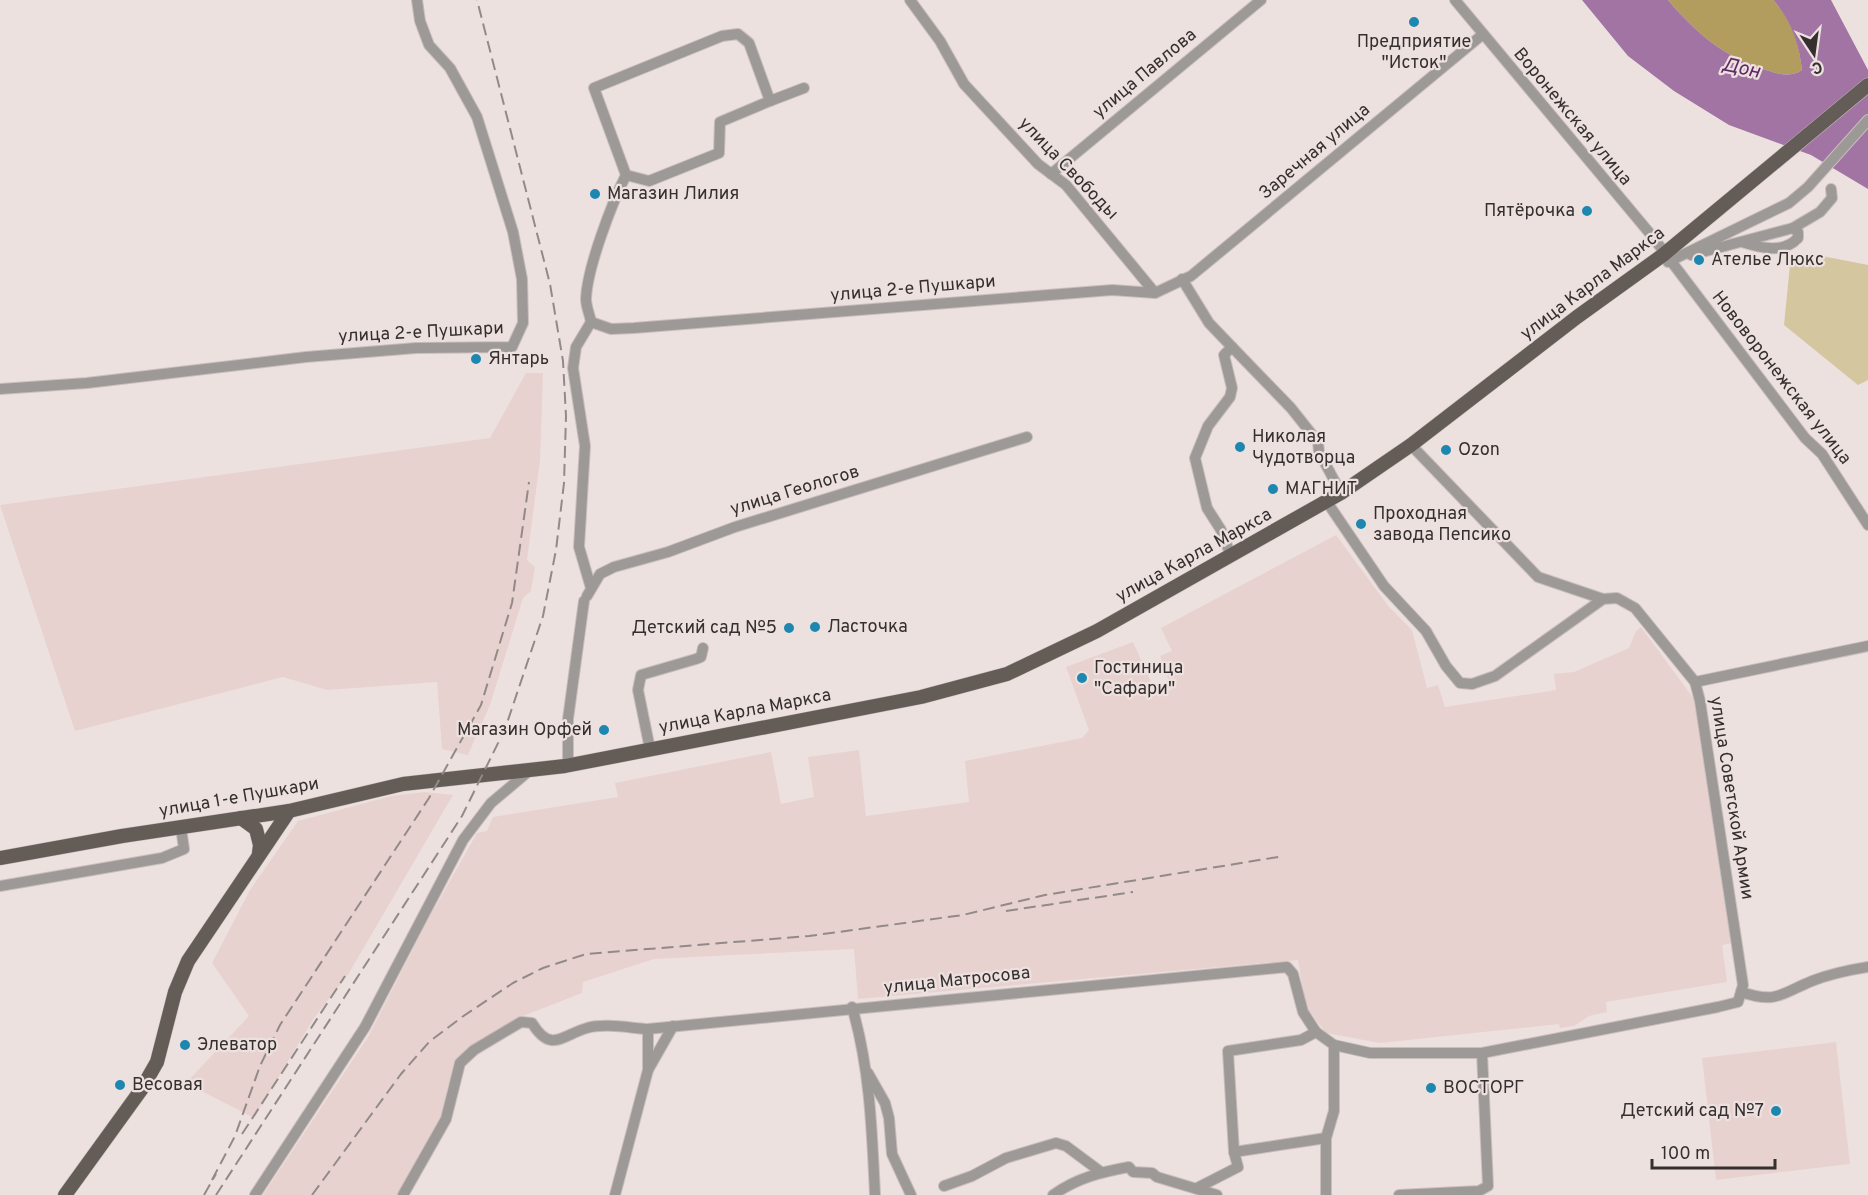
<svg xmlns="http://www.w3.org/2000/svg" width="1868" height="1195" viewBox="0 0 1868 1195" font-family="Overpass,sans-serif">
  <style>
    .built { fill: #e7d2cf }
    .green { fill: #d4c69e }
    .forest { fill: #b39d5e }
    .water { fill: #a174a4 }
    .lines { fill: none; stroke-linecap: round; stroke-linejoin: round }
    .minor-casing { stroke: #c8bebc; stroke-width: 12 }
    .major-casing { stroke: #c8bebc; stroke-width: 15 }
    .minor { stroke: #9d9996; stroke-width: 10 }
    .major { stroke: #635c57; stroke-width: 14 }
    .rail { stroke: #928a88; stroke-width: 2; stroke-dasharray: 12 6; stroke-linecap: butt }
    .poi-dot { fill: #1d87af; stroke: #ede1df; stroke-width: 2 }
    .labels { text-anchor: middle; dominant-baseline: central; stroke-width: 4.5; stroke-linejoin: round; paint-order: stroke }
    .poi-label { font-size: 18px; fill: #35302f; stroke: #ede1df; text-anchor: start }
    .street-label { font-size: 18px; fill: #35302f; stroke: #ede1df }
    .water-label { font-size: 20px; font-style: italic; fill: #5f2764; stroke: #ede1df }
  </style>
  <rect width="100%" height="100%" fill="#ede1df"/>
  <g class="built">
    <polygon points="526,373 543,373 540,460 527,560 535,567 531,591 523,598 490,705 468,755 442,749 437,682 327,690 283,677 75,731 0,505 490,438"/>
    <polygon points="1336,535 1389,607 1412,630 1427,688 1438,685 1445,707 1556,690 1554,674 1574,672 1629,648 1636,631 1641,627 1694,699 1732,943 1722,945 1727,982 1606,1002 1607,1012 1589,1016 1574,1026 1560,1028 1559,1024 1380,1043 1326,1033 1306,1007 1298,960 858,999 854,949 654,959 583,982 582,993 518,1018 459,1057 447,1088 442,1122 397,1195 263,1195 368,1037 429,918 477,833 487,831 493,817 618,797 615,783 771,752 781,804 814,797 808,757 859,750 866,816 969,802 965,761 1082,738 1089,730 1066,667 1133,642 1156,693 1172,690 1160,656 1172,651 1161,628"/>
    <polygon points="425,792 453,795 349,973 314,1018 254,1118 186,1083 249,1016 212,963 250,890 298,821 391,796"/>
    <polygon points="1836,1042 1850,1164 1716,1180 1702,1058"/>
  </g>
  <polygon class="green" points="1822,256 1868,265 1868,380 1858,385 1784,325 1790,265"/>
  <path class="forest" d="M1668,0h105c19,19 26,44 29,70 -12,8 -23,4 -36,0 -41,-12 -71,-38 -98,-70z"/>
  <path class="water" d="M1582,0h86c27,32 57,58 98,70 13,4 24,8 36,0 -3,-26 -11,-51 -29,-70h58l37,70v119l-57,-34 -82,-30 -55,-34 -46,-35z"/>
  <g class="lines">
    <g class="minor-casing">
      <g id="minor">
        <polyline points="910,0 940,41 964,84 1038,164 1066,185 1155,293"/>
        <polyline points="1455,0 1652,236 1805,438 1822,454 1868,525"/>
        <polyline points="770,101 804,88"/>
        <polyline points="1051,174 1261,0"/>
        <path d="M1742,242c19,6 41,12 56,-4v-6l-5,-4"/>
        <polyline points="1691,255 1793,228 1820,212 1832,198 1831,189"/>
        <polyline points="1668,262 1789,203 1808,187 1868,120"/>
        <polyline points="1182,279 1209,323 1232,347 1224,355 1232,388 1230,397 1208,426 1195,458 1207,508 1221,530 1231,556"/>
        <polyline points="591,322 611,329 634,328 1112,290 1155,293 1191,276 1482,35"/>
        <path d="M591,322c-1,-7 -5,-15 -5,-23 1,-31 26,-96 40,-124l-32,-87 128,-52 16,-2 11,9 21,58 -50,21 -1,31 -70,28 -23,-6"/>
        <polyline points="1232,347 1291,408 1318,442 1319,452 1341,493"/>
        <polyline points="0,389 87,383 306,357 416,348 512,347 523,323 522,279 513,232 477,117 450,68 429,45 420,21 417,0"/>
        <polyline points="1327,502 1384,586 1426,631 1446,666 1460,683 1472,684 1495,676 1603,599"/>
        <polyline points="591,588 579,547 585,446 573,368 576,347 591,322"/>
        <polyline points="587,596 600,574 614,567 668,552 735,527 1027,437"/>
        <polyline points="1695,682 1868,646"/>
        <polyline points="650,749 638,690 641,675 696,659 701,657 703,648"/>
        <polyline points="568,766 568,719 584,601"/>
        <polyline points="0,886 162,858 184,849 181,828"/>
        <path d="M1741,992c36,12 39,2 71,-11 18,-7 37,-11 56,-14"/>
        <path d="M852,1007c18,61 20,124 23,188"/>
        <polyline points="648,1029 648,1070 673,1026"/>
        <polyline points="868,1073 885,1103 889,1118 892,1154 911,1195"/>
        <polyline points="1326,1138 1234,1152 1228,1051 1301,1040 1316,1032 1334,1045 1370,1053 1482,1053 1718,1007 1738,1002 1743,985 1700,701 1695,682 1635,608 1617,598 1603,599 1538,577 1411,445"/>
        <polyline points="944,1186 972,1176 1006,1158 1056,1143 1066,1146 1101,1172"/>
        <polyline points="1197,1188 1238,1167 1234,1152"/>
        <polyline points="255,1195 365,1027 463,840 491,803 529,771"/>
        <path d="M403,1195l43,-76 14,-56 14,-13 47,-28 11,1c19,31 30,12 55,5 17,-5 43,0 61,1l639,-62 6,7 10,38 13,20"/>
        <polyline points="615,1195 648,1070"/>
        <path d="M1053,1195c24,-17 48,-23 76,-28l4,5 19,1 5,4 60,18"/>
        <polyline points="1326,1195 1326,1138 1334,1111 1334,1045"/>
        <polyline points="1399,1195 1479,1191 1488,1186 1482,1053"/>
      </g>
    </g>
    <g class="major-casing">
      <g id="major">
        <polyline points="241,818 256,829 260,845 259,853"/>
        <polyline points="0,858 122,836 289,811 403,784 565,766 921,697 1007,674 1097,631 1341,493 1411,445 1577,317 1663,255 1868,85"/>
        <polyline points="65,1195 141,1090 157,1062 175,992 188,961 289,811"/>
      </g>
    </g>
    <use href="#minor" class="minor"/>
    <use href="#major" class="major"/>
    <g class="rail">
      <polyline points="1006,911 1133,892"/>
      <polyline points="242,1134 345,976"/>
      <polyline points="212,1180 235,1136 260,1066 280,1025 429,798 481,705 512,603 529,482"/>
      <polyline points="204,1195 216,1174"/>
      <polyline points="216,1195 462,816 505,729 543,616 556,550 564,483 566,416 563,361 550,284 477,0"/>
      <polyline points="312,1195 401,1074 429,1042 462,1017 513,983 543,968 586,954 809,936 963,915 1045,895 1284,856"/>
    </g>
  </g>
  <g class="poi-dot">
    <circle cx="1414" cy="22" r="6"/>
    <circle cx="595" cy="194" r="6"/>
    <circle cx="1587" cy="211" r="6"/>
    <circle cx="1699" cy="260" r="6"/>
    <circle cx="476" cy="359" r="6"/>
    <circle cx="1240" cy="447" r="6"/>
    <circle cx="1446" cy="450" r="6"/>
    <circle cx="1273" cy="489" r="6"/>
    <circle cx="1361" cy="524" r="6"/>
    <circle cx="815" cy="627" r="6"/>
    <circle cx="789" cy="628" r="6"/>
    <circle cx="1082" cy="678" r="6"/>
    <circle cx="604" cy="730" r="6"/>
    <circle cx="185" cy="1045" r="6"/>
    <circle cx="120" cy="1085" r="6"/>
    <circle cx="1431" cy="1088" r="6"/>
    <circle cx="1776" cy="1111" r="6"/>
  </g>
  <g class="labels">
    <g class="poi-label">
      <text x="1414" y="42" text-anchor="middle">Предприятие<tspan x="1414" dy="21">"Исток"</tspan></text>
      <text x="607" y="194">Магазин Лилия</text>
      <text x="1575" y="211" text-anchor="end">Пятёрочка</text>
      <text x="1711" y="260">Ателье Люкс</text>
      <text x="488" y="359">Янтарь</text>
      <text x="1252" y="437">Николая<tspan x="1252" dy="21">Чудотворца</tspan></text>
      <text x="1458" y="450">Ozon</text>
      <text x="1285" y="489">МАГНИТ</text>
      <text x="1373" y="514">Проходная<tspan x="1373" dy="21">завода Пепсико</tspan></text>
      <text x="827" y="627">Ласточка</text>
      <text x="777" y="628" text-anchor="end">Детский сад №5</text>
      <text x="1094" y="668">Гостиница<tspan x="1094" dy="21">"Сафари"</tspan></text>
      <text x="592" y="730" text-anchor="end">Магазин Орфей</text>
      <text x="197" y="1045">Элеватор</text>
      <text x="132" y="1085">Весовая</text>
      <text x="1443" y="1088">ВОСТОРГ</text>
      <text x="1764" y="1111" text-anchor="end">Детский сад №7</text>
    </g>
    <g class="street-label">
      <text transform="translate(1145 74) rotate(-40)">улица Павлова</text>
      <text transform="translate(1572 117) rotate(50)">Воронежская улица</text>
      <text transform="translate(1315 152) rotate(-40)">Заречная улица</text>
      <text transform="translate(1068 169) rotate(46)">улица Свободы</text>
      <text transform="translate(1593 284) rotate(-37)">улица Карла Маркса</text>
      <text transform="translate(913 289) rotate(-5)">улица 2-е Пушкари</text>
      <text transform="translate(421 333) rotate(-3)">улица 2-е Пушкари</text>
      <text transform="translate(1781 378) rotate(52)">Нововоронежская улица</text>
      <text transform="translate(795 491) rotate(-17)">улица Геологов</text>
      <text transform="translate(1194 556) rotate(-29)">улица Карла Маркса</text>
      <text transform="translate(745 712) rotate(-11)">улица Карла Маркса</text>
      <text transform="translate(239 798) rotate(-10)">улица 1-е Пушкари</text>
      <text transform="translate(1731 798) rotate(81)">улица Советской Армии</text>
      <text transform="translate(957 981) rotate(-6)">улица Матросова</text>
    </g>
    <g class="water-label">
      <text transform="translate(1741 69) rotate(12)">Дон</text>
    </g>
  </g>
  <g transform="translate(1814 54) rotate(167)" stroke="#ede1df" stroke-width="4.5" paint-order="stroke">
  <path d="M0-4.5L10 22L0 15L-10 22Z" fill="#35302f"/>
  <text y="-9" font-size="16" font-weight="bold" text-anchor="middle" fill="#35302f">С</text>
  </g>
  <path d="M1652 1159v9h123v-9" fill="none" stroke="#35302f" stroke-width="3"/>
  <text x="1661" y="1159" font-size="18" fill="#35302f" stroke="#ede1df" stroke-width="4.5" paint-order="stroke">100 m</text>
</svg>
